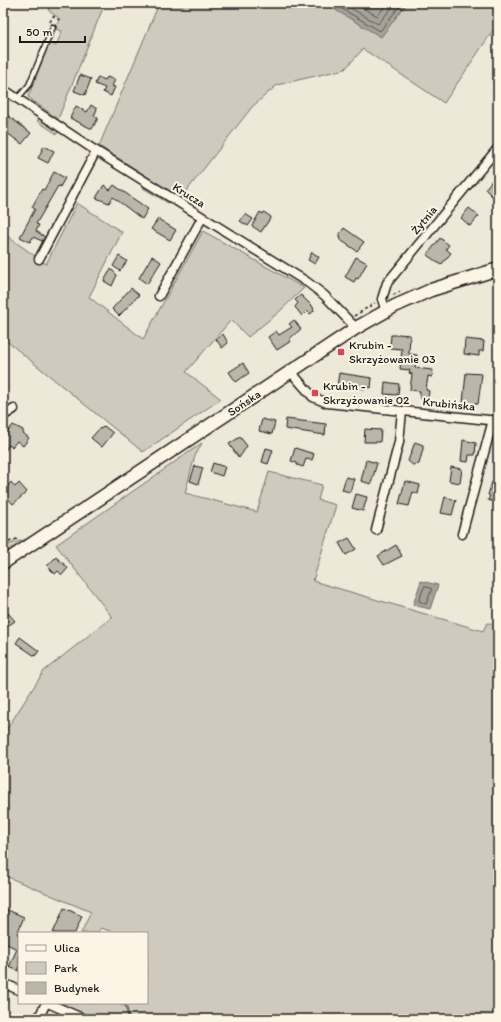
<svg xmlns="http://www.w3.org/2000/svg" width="501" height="1022" viewBox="0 0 501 1022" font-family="Itim,sans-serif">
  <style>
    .green { fill: #cfcabd; stroke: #76736c }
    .water { fill: #a7a299; stroke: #6f6c67 }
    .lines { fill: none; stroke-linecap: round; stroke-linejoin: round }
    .shore { stroke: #54524e; stroke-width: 1 }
    .stream { stroke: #6f6c67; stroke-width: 2.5 }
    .building { fill: #bab6aa; stroke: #1c1c1c }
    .lane-casing { stroke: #1c1c1c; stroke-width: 7 }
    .street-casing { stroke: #1c1c1c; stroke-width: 11 }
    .secondary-casing { stroke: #1c1c1c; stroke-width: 15 }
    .path { stroke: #1c1c1c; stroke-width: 1.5; stroke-dasharray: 3 3; stroke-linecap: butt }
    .lane { stroke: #fcf5e5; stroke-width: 4 }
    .street { stroke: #fcf5e5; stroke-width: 8 }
    .secondary { stroke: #fcf5e5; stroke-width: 12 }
    .poi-dot { fill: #d1495b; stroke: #fcf5e5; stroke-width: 1.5 }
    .labels { text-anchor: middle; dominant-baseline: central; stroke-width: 4; stroke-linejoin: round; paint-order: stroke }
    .street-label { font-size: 12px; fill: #1c1c1c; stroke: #fcf5e5 }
    .poi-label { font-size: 12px; fill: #1c1c1c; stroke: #fcf5e5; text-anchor: start }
  </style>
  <rect width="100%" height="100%" fill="#eee8d9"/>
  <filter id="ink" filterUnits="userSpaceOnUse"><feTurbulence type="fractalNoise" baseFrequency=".025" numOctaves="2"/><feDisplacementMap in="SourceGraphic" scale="8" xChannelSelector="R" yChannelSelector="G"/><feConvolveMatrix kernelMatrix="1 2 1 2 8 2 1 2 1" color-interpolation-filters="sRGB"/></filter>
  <g filter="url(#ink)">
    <g class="green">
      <polygon points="51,3 105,3 58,119 28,97 49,43 56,46 62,31 56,29 60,19 48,10"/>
      <polygon points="152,3 324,3 381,36 407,3 498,3 498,23 444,103 363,49 345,69 277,85 252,107 181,198 99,146 158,6"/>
      <polygon points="40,119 58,131 57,134 37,121"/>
      <polygon points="143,188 146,188 168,201 168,203"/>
      <polygon points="77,203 122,232 89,297 143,339 203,231 304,288 279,312 248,337 231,320 186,372 221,399 143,452 3,338 3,233 46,264"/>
      <polygon points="202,443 195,456 185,493 257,512 269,472 322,485 318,500 336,505 313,581 483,631 487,623 498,624 498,1019 93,1019 57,1003 109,1003 126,1006 127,1003 147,1003 147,933 116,933 101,928 97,933 81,933 91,912 3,875 3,735 44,671 112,617 56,545"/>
      <polygon points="46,527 46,529 6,554 3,554 3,546 27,539"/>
    </g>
    <g class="water">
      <polygon points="324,3 407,3 381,37"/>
      <polygon points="421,581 438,585 430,609 413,605"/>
    </g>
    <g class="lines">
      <g class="shore">
        <polyline points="332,3 380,31 402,3"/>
        <polyline points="342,3 378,24 396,3"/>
        <polyline points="354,3 377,16 388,3"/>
        <polygon points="425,586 432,589 426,604 419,601"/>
      </g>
      <polyline class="stream" points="126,1006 129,1019"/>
    </g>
    <g class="building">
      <polygon points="80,75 91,79 85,95 74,91"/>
      <polygon points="98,77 105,80 107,77 115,80 112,86 115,87 111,96 103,92 105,88 95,84"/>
      <polygon points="91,105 97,109 94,116 98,118 92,129 70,118 76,106 87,112"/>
      <polygon points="3,112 31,133 22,144 3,130"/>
      <polygon points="44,146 54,151 48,163 38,158"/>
      <polygon points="54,172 65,178 60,187 58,186 36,224 39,225 36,231 45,237 42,241 33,237 30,242 20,237 35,209 32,207 42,189 44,190"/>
      <polygon points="494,178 498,181 498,191 493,197 485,189"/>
      <polygon points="104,185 110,190 114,185 148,209 142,219 113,197 109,203 96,198"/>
      <polygon points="469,208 479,216 470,226 461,218"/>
      <polygon points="260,212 263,214 264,212 271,217 261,232 252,226"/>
      <polygon points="245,214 253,219 248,226 240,221"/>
      <polygon points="158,219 176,230 170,240 151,229"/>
      <polygon points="344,228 364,242 357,251 339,239 341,236 339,235"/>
      <polygon points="440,238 449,245 446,249 451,253 441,265 427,255"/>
      <polygon points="312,252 319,257 315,264 308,260"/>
      <polygon points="119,256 127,261 120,271 113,266"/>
      <polygon points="152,256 161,262 147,284 139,278"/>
      <polygon points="356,257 367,263 358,279 356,278 354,282 345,277"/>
      <polygon points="111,269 117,275 112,286 104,281"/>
      <polygon points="131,288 139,295 119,316 112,309"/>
      <polygon points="301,295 313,307 314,311 310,314 307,311 302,316 295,307 298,303 295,300"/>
      <polygon points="294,320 301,329 289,339 291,341 277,350 268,337 276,331 279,335 292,327 289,324"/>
      <polygon points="223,334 228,343 222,348 216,339"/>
      <polygon points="398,334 410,335 409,354 417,355 415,368 433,370 432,377 428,376 426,390 429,391 428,399 420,398 420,391 410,390 412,374 409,373 410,370 400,369 402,349 390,348 391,335 397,335"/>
      <polygon points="465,339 484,341 483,351 479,351 479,356 464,354"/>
      <polygon points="243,363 249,373 236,382 229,372"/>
      <polygon points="339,373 372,378 371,388 366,387 366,389 337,386"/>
      <polygon points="466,373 482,374 478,404 463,403"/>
      <polygon points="385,382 399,384 398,395 384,394"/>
      <polygon points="262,419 275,422 272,434 259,431"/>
      <polygon points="286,419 326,424 325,435 285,429"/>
      <polygon points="13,425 23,430 23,433 29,438 23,446 17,441 12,447 9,445 3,453 3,437"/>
      <polygon points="104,426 113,433 102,447 91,438 100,428 101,429"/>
      <polygon points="365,429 381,430 380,442 364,442"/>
      <polygon points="240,437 247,446 239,458 229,444"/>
      <polygon points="463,440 476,443 475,455 469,455 468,462 461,461"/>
      <polygon points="415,442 423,445 423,449 419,464 413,465 408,461"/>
      <polygon points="266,448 273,450 268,464 262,462"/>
      <polygon points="295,448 314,454 312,460 306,459 303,467 297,465 297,463 291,461"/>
      <polygon points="366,460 377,463 371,484 361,481"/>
      <polygon points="213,463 225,467 222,476 210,472"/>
      <polygon points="195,466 203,468 198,484 190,481"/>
      <polygon points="451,467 462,469 460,483 449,481"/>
      <polygon points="346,477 354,479 350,492 342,490"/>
      <polygon points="498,479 498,503 488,500 490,496 488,495 492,482"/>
      <polygon points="405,481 420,485 418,494 413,492 409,506 399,504"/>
      <polygon points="11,482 15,487 19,483 27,492 13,504 3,493"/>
      <polygon points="356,494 367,497 363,511 352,508"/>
      <polygon points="445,497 456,500 452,515 441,513"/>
      <polygon points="349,538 356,549 346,555 339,543"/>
      <polygon points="396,545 402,556 384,565 378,556"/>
      <polygon points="56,557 68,568 62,575 58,571 55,574 47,566"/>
      <polygon points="8,613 15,621 3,629 3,616"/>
      <polygon points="20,637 39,651 35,656 16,643"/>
      <polygon points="3,908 24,917 17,934 19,935 19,971 9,967 17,949 3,942"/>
      <polygon points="64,908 82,916 75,933 53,933"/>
    </g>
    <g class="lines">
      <g class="lane-casing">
        <polyline id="lane" points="17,99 29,85 53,27"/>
      </g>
      <g class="street-casing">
        <g id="street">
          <polyline points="3,89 96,151 307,282 324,295 356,328"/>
          <polyline points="39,259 96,151"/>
          <polyline points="159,296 202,218"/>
          <polyline points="386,312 382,299 387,283 498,148"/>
          <polyline points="291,372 313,397 327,403 498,421"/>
          <polyline points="3,416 14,409"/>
          <polyline points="376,530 399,442 402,411"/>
          <polyline points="462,534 493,420"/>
          <polyline points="3,983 19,990"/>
          <polyline points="48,1003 84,1019"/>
          <polyline points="38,1019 46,1003"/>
        </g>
      </g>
      <g class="secondary-casing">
        <polyline id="secondary" points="3,563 356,328 395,306 431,290 498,269"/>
      </g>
      <g class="path">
        <polyline points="50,22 53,16 62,22"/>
        <polyline points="393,295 400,292"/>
        <polyline points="354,316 375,303"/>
        <polyline points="3,544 20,538"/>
      </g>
      <use href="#lane" class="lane"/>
      <use href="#street" class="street"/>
      <use href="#secondary" class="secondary"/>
    </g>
  </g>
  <g class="poi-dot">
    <rect x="337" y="348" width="8" height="8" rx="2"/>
    <rect x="311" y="389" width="8" height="8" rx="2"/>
  </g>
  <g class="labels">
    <g class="street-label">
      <text transform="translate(189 195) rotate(32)">Krucza</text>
      <text transform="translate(424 220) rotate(-51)">Żytnia</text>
      <text transform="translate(244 403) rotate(-34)">Sońska</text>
      <text transform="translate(449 404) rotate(6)">Krubińska</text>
    </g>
    <g class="poi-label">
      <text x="349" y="345">Krubin -<tspan x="349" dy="14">Skrzyżowanie 03</tspan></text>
      <text x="323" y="386">Krubin -<tspan x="323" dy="14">Skrzyżowanie 02</tspan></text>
    </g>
  </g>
  <rect width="501" height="1022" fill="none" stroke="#fcf5e5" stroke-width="16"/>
  <rect x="8" y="8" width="485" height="1006" fill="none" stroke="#1c1c1c" stroke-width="1.5" filter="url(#ink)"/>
  <rect x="18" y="932" width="130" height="72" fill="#fcf5e5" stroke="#a29e95"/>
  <rect x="26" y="945" width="20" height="6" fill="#fcf5e5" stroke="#a29e95"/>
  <text x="54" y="952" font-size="12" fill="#1c1c1c">Ulica</text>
  <rect x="26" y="962" width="20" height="12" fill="#cfcabd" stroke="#a29e95"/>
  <text x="54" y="972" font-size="12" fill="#1c1c1c">Park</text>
  <rect x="26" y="982" width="20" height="12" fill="#bab6aa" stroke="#a29e95"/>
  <text x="54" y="992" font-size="12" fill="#1c1c1c">Budynek</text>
  <path d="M20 36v6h65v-6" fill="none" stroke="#1c1c1c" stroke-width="2"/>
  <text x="26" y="36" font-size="12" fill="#1c1c1c" stroke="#fcf5e5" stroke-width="3" paint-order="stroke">50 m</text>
</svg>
